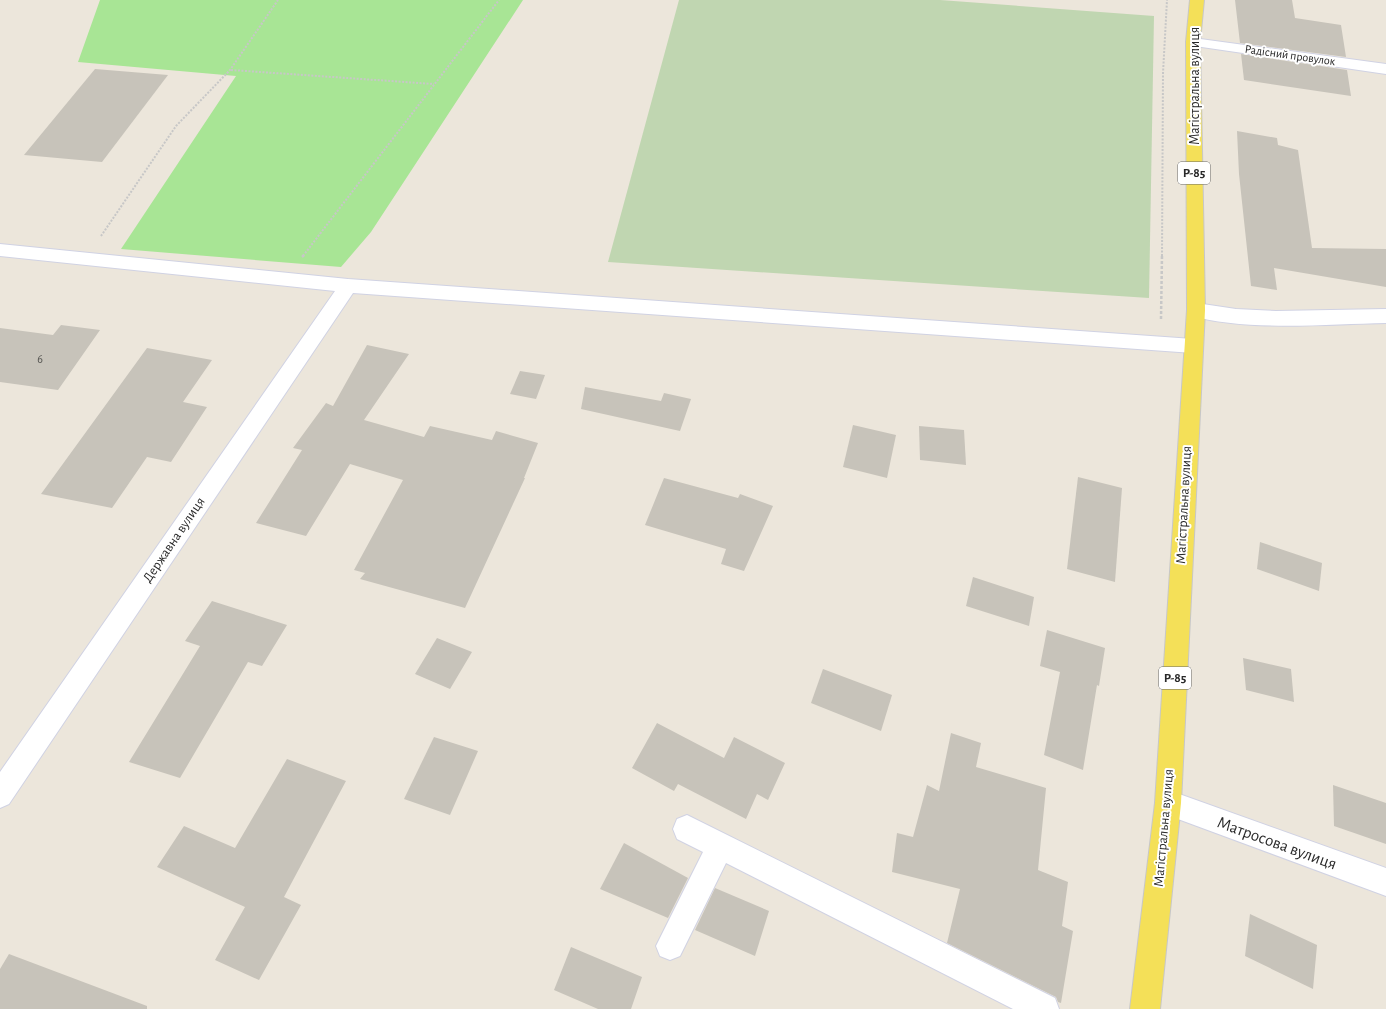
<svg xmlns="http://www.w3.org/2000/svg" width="1386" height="1009" viewBox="0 0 1386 1009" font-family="'Alegreya Sans',sans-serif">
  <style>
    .green { fill: #a8e595 }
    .cemetery { fill: #c0d6b1 }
    .building { fill: #c7c3ba }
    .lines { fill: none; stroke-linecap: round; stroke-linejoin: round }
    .minor-casing { stroke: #d0d2e3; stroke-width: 2 }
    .major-casing { stroke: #c7c7c7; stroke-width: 2 }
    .path-far1 { stroke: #c7c7c7; stroke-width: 2; stroke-dasharray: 2 1.5; stroke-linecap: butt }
    .path { stroke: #c7c7c7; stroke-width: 2.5; stroke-dasharray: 3 2; stroke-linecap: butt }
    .minor { fill: #fff; fill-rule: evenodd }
    .major { fill: #f4e058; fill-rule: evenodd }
    .labels { text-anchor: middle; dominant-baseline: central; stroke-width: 4; stroke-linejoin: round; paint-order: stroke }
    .far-street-label { font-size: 12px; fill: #292929; stroke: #fff }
    .number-label { font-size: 12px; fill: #50504d }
    .shield { fill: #fff; stroke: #696969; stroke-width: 1 }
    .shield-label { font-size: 13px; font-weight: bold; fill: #292929 }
    .street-label { font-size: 14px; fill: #292929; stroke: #fff }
    .near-street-label { font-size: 17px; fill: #292929; stroke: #fff }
  </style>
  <rect width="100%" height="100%" fill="#ece6db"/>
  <polygon class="green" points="100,0 523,0 371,232 341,267 121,249 236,76 78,62"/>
  <polygon class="cemetery" points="679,0 940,0 1154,16 1149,298 608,262"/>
  <g class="building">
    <polygon points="1235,0 1292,0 1295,18 1341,25 1346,57 1240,43"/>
    <polygon points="1241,54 1347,70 1351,96 1244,80"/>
    <polygon points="95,69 168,75 102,162 24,155"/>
    <polygon points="1237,131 1277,138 1278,145 1298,150 1312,248 1386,249 1386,287 1274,268 1277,290 1251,286 1239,174"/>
    <polygon points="61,325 100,330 58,390 0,382 0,328 53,335"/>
    <polygon points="367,345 409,354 364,420 424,437 430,426 492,440 496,431 538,443 524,478 525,478 465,608 360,579 365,573 354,570 403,480 350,464 306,536 256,523 302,450 293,448 326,403 333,406"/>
    <polygon points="147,348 212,360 183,402 207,407 171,462 147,457 112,508 41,494"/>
    <polygon points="520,371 545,375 536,399 510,394"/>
    <polygon points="585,387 661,401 664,393 691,399 680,431 581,409"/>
    <polygon points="853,425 896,435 887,478 843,467"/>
    <polygon points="919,426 964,430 966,465 920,460"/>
    <polygon points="1078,477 1122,488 1115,582 1067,569"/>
    <polygon points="664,478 738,498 740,494 773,506 744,571 721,564 726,549 645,525"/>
    <polygon points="1260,542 1322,563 1319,591 1257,569"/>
    <polygon points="973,577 1034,597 1029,626 966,606"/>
    <polygon points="212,601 287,625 262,666 248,662 180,778 129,762 200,646 185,641"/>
    <polygon points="1047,630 1105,648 1099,686 1097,685 1083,770 1044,755 1060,672 1040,666"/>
    <polygon points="437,638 472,652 450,689 415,674"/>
    <polygon points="1243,658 1291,669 1294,702 1246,690"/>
    <polygon points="823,669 892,695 881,731 811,703"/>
    <polygon points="657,723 724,758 734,737 785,763 768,800 757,794 746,819 678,784 674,791 632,768"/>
    <polygon points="951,733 981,743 976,767 1046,788 1038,870 1068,882 1062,926 1073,931 1061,1003 1058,1002 1056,997 947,943 960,889 892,872 897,833 913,837 927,785 939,791"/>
    <polygon points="434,737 478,751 450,815 404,799"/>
    <polygon points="287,759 346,781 284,897 301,905 259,980 215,960 245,907 157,867 184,826 235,848"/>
    <polygon points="1333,785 1386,803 1386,844 1334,826"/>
    <polygon points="624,843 688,878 668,918 600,889"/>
    <polygon points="715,888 769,911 755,956 695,930"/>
    <polygon points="1250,914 1317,945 1313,989 1245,956"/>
    <polygon points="571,947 642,977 631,1009 598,1009 554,990"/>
    <polygon points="9,954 147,1006 147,1009 0,1009 0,969"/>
  </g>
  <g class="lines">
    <g class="minor-casing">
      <g id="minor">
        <polygon points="1193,38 1386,64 1386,74 1188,45 1186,42 1188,39"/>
        <polygon points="0,244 348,279 1193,339 1200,341 1203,346 1200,351 1193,353 353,293 9,804 0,808 0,772 335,291 0,256"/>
        <path d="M1196,303l40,6 40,2 110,-2v14c-59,1 -140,9 -197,-8l-2,-5 2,-5z"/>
        <polygon points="1168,790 1386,868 1386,896 1159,812 1155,803 1159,794"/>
        <polygon points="687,815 1055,998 1059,1009 1013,1009 726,863 680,956 670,960 660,956 656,946 703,852 677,839 673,829 677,819"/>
      </g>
    </g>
    <g class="major-casing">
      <polygon id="major" points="1190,0 1204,0 1200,42 1205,310 1181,803 1160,1009 1130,1009 1155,803 1187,310 1186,42"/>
    </g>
    <g class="path-far1">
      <polyline points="231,70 434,84"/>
      <polyline points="101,236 176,126 230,70 278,0"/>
      <polyline points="303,256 499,0"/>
      <polyline points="1162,256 1163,73 1167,0"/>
    </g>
    <g class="path">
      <polyline points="302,257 304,255"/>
      <polyline points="1161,319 1162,255"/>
    </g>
    <use href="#minor" class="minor"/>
    <use href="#major" class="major"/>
  </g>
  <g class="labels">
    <g class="far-street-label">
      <text transform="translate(1290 55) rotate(8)">Радісний провулок</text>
    </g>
    <g class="number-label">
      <text x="40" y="359">6</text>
    </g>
    <g class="shield">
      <rect x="1178" y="162" width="32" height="22" rx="3"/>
      <rect x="1159" y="667" width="32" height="22" rx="3"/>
    </g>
    <g class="shield-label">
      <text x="1194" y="173">Р-85</text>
      <text x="1175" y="678">Р-85</text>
    </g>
    <g class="street-label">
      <text transform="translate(1195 86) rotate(-90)">Магістральна вулиця</text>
      <text transform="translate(1184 505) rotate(-87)">Магістральна вулиця</text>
      <text transform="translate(174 540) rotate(-56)">Державна вулиця</text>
      <text transform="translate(1164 828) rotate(-85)">Магістральна вулиця</text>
    </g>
    <g class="near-street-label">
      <text transform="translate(1277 843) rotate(20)">Матросова вулиця</text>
    </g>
  </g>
</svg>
